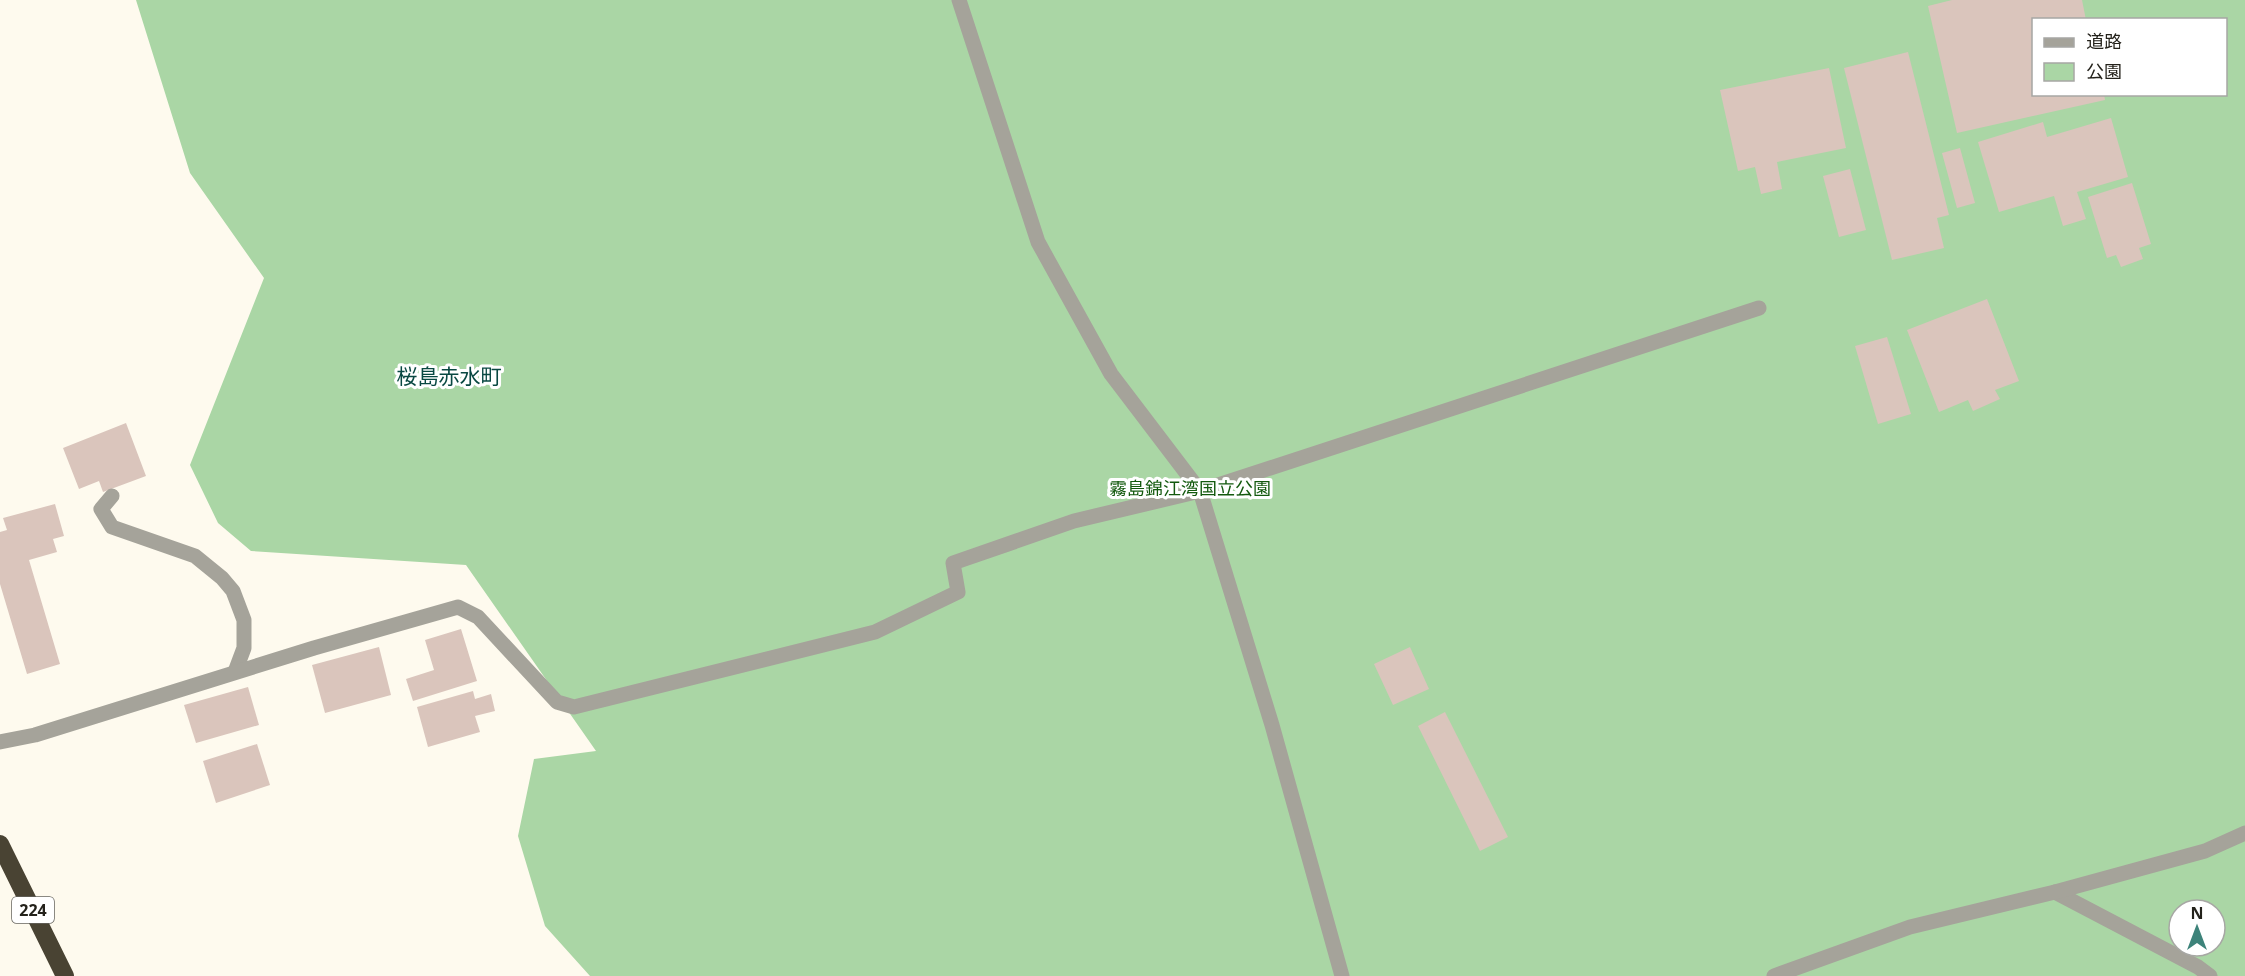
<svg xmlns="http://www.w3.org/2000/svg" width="2245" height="976" viewBox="0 0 2245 976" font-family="'Noto Sans','Noto Sans JP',sans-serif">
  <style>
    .green { fill: #aad6a5; fill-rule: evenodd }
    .building { fill: #dac5bc }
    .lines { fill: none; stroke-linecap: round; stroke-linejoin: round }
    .minor { stroke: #a5a39a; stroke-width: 15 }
    .highway { stroke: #494333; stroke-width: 18 }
    .labels { text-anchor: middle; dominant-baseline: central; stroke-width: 6; stroke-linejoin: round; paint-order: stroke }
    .shield { fill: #fff; stroke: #66645f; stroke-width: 1.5 }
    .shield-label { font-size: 16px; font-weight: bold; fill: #24221b }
    .park-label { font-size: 18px; fill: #13590e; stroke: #fff }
    .quarter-label { font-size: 21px; fill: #094842; stroke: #fff }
  </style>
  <rect width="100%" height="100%" fill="#fefaee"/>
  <path class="green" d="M136,0h2109v976h-1655l-45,-50 -27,-90 16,-77 62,-8 -130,-186 -215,-14 -33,-28 -28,-58 74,-187 -74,-105zM2034,20h192v74h-192zM2179,910h36v36h-36z"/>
  <g class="building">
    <polygon points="1952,0 2082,0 2086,20 2034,20 2034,94 2104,94 2105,100 1957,133 1928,6"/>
    <polygon points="1908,52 1949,215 1937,218 1944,248 1892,260 1844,68"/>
    <polygon points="1829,68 1846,148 1777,162 1782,189 1761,194 1755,167 1738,171 1720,90"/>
    <polygon points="2111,118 2128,177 2077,192 2086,219 2063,226 2054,196 1999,212 1978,142 2043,122 2047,137"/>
    <polygon points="1960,148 1975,203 1957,208 1942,153"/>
    <polygon points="1850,169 1866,230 1839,237 1823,176"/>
    <polygon points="2132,183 2151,244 2139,248 2143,259 2121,267 2116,255 2107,258 2088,197"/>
    <polygon points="1987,299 2019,381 1995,390 2000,399 1973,411 1968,400 1939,412 1907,330"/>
    <polygon points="1887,337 1911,414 1878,424 1855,346"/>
    <polygon points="126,423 146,476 103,492 99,481 79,489 63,448"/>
    <polygon points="55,504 64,536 53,539 57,552 29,560 60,664 27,674 0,584 0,532 7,530 3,518"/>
    <polygon points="461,629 477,681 413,701 406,679 434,670 425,640"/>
    <polygon points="379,647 391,695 325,713 312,665"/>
    <polygon points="1410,647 1429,689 1393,705 1374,664"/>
    <polygon points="248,687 259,725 196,743 184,705"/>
    <polygon points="473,691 475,699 491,694 495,711 475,716 480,732 428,747 417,707"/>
    <polygon points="1445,712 1508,837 1480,851 1418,726"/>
    <polygon points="257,744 270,785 216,803 203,761"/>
  </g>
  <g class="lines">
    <g class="minor">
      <polyline points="959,0 1038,242 1111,374 1200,491 1272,725 1342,976"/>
      <polyline points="112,496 101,509 112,527 195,556 222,578 233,591 244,620 244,648 235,672"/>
      <polyline points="0,742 35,735 314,648 458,607 478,617 557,702 574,707 875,632 958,592 953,563 1074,521 1200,491 1759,308"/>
      <polyline points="2055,892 2198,967 2210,976"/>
      <polyline points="1774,976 1910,927 2055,892 2205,851 2245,833"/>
    </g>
    <polyline class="highway" points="0,844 65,976"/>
  </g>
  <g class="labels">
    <rect class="shield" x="12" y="897" width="42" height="26" rx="4.5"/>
    <g class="shield-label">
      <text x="33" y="910">224</text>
    </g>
    <g class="park-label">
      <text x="1190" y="488">霧島錦江湾国立公園</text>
    </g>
    <g class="quarter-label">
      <text x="449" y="376">桜島赤水町</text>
    </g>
  </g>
  <rect x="2032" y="18" width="195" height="78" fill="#ffffff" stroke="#a7a7a4" stroke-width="1.5"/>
  <rect x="2044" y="38" width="30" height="9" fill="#a5a39a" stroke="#a7a7a4" stroke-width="1.5"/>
  <text x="2086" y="48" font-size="18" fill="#24221b">道路</text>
  <rect x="2044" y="63" width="30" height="18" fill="#aad6a5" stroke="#a7a7a4" stroke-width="1.5"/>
  <text x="2086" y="78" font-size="18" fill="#24221b">公園</text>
  <g transform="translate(2197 928)"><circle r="28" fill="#ffffff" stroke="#a7a7a4" stroke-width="1.5"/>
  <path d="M0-4.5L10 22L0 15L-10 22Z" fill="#3d837a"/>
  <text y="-9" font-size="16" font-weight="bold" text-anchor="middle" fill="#24221b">N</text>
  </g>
</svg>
